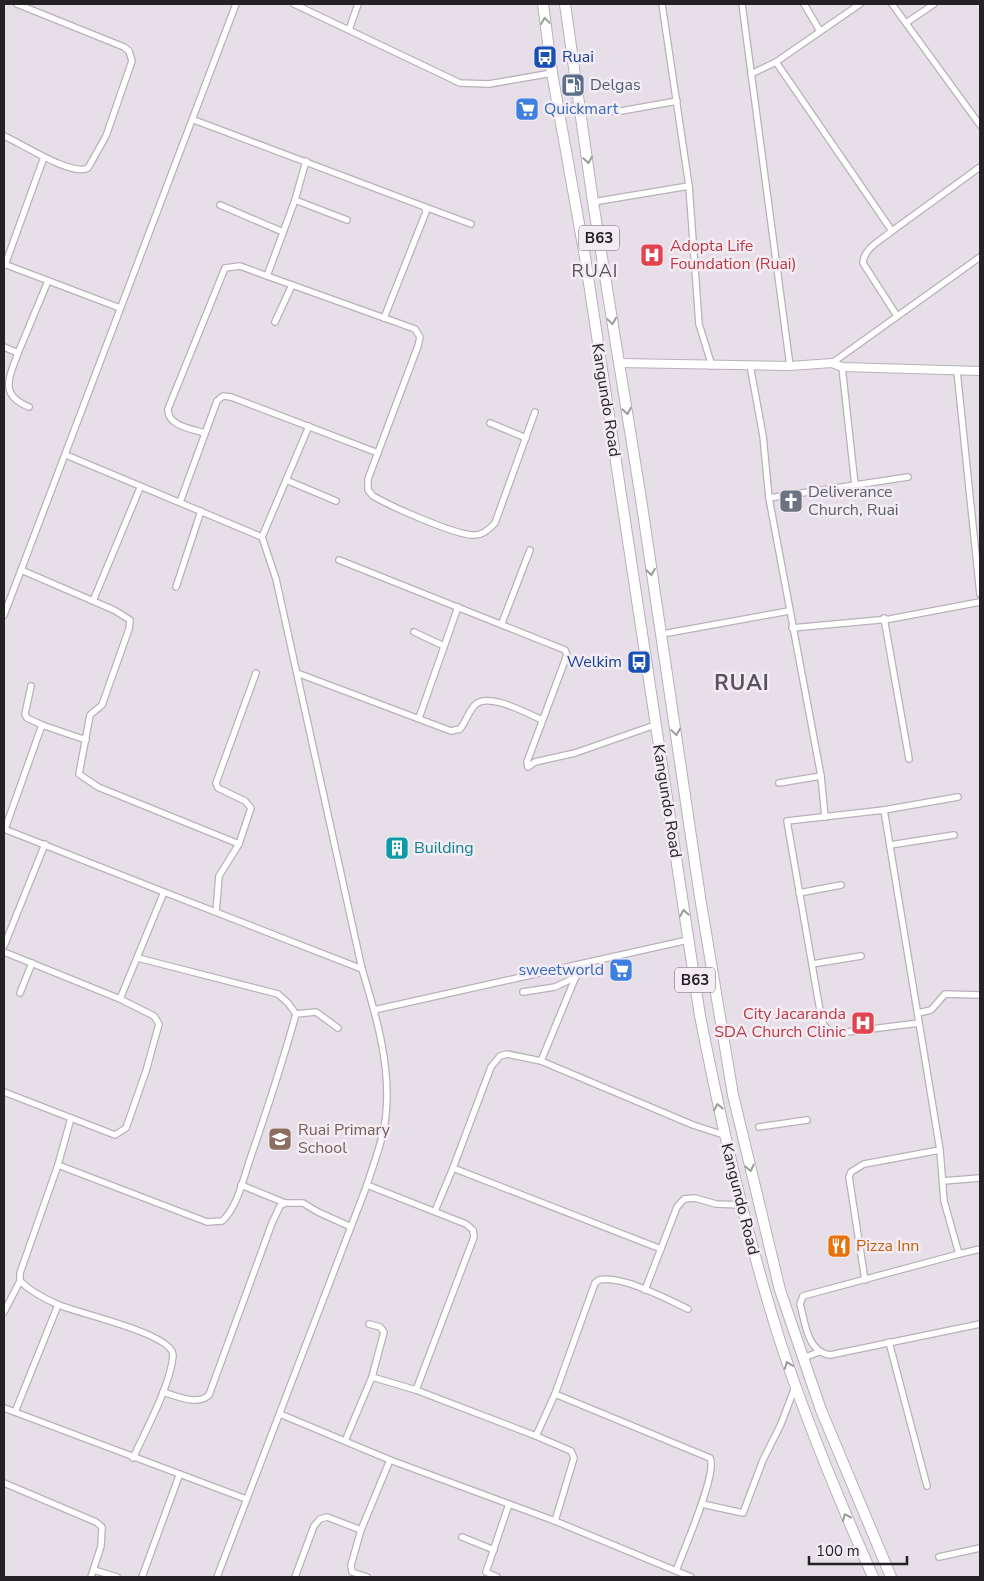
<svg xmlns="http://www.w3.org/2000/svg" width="984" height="1581" viewBox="0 0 984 1581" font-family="'Nunito Sans',sans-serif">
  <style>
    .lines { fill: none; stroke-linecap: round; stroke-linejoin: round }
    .minor-casing { stroke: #b8b1b9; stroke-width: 8 }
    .tertiary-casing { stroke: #b8b1b9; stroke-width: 10 }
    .trunk-casing { stroke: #b8b1b9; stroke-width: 12 }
    .minor { stroke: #fff; stroke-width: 5.5 }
    .tertiary { stroke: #fff; stroke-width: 8 }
    .trunk { stroke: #fff; stroke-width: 10 }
    .oneway { stroke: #9c9b9c }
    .labels { text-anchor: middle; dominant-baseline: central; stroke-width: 5; stroke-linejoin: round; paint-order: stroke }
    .shield { fill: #f3ecf5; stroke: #625e63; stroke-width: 1 }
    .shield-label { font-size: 15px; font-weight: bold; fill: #242124 }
    .transit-label { font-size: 16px; fill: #164399; stroke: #f3ecf5; text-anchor: start }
    .service-label { font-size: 16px; fill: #4e5e75; stroke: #f3ecf5; text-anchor: start }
    .shop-label { font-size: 16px; fill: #366cbe; stroke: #f3ecf5; text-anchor: start }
    .health-label { font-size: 16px; fill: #be3a42; stroke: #f3ecf5; text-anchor: start }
    .street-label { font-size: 16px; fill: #242124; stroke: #f3ecf5 }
    .worship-label { font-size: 16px; fill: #5b616d; stroke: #f3ecf5; text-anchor: start }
    .culture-label { font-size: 16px; fill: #0d838f; stroke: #f3ecf5; text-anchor: start }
    .education-label { font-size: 16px; fill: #785e54; stroke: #f3ecf5; text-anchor: start }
    .food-label { font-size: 16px; fill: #c56008; stroke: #f3ecf5; text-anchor: start }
    .neighbourhood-label { font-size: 18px; letter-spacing: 1px; fill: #585259; stroke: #f3ecf5 }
    .district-label { font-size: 21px; font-weight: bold; letter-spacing: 1px; fill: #585259; stroke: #f3ecf5 }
  </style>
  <rect width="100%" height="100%" fill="#e6dfe7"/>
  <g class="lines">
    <g class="minor-casing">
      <g id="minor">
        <polyline points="294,4 460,83 489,84 552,73"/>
        <polyline points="662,4 689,186 699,324 712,366"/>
        <polyline points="742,4 790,366"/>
        <polyline points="804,4 820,31"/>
        <polyline points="892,4 980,125"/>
        <polyline points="906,23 934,4"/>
        <polyline points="349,30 358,4"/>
        <polyline points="776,62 892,231 980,167"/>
        <polyline points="751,74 776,62 860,4"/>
        <polyline points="580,112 621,111 677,101"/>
        <polyline points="194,120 425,207 426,212 384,318"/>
        <path d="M4,136c17,7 68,41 84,32l18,-32 26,-75 -3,-10 -5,-4 -107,-43"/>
        <path d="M306,161l-11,39 -28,76 148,53 5,8 -2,9 -50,133v11l5,6c17,10 80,38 99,39 9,1 17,-5 23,-12l40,-111"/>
        <polyline points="295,200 347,220"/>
        <polyline points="593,202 689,186"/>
        <polyline points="220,205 283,232"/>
        <polyline points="425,207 471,224"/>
        <path d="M892,231c-11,9 -28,17 -29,32l34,53"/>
        <polyline points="4,264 120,308"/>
        <polyline points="5,265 44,157"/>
        <polyline points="275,322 292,285"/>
        <polyline points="4,347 18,353 48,281"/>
        <path d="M18,353c-10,27 -18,42 11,54"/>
        <polyline points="832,363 980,257"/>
        <polyline points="750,365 763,436 769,498"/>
        <polyline points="957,371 980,594"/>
        <polyline points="490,423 526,438"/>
        <path d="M205,433c-13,-4 -38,-7 -37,-24l57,-141 15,-2 27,10"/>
        <path d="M66,455l196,82 14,42 86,390c14,46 29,97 24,145 -2,24 -12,48 -19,71l-150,392"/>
        <polyline points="286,480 336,501"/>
        <polyline points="855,485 908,477"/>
        <polyline points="180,502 217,401 223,396 231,397 378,453"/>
        <polyline points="262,537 309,426"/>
        <polyline points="339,560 565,650 567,655 527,762 528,767 535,762 575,753 655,725"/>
        <polyline points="21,570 114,610 130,620 129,629 102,705 90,715 79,774 98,787 239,844"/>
        <polyline points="176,587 201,511"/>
        <polyline points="93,601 140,488"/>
        <polyline points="4,615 236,4"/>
        <polyline points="884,618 909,759"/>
        <polyline points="502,623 530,550"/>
        <polyline points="792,628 890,619 980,602"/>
        <polyline points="414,632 444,646"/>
        <polyline points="668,633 789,611"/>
        <path d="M297,673l154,58 9,-2c6,-7 8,-17 15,-24 13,-13 52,8 67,15"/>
        <polyline points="31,686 25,714 27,718 42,725"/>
        <polyline points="419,718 458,607"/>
        <polyline points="779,783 821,776"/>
        <polyline points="884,810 958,797"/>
        <polyline points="825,817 821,776 769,498 855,485 842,367"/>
        <polyline points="4,829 164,892 120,999 154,1016 159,1024 146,1071 126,1128 115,1135 4,1092"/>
        <polyline points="5,829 42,725 86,740"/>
        <polyline points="890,845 954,835"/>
        <polyline points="164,892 362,969"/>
        <polyline points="799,893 841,885"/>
        <polyline points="216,912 219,876 239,844 251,808 245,801 218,788 216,783 256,673"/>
        <polyline points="4,946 45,844"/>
        <polyline points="4,952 120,999"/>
        <polyline points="138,958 278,994 288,1003 296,1014 316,1012 338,1028"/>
        <polyline points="812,964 861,956"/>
        <polyline points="523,992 555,987 576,977"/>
        <polyline points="20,993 32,963"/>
        <polyline points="374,1010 688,940"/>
        <polyline points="918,1013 931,1010 945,994 980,995"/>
        <polyline points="919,1023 839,1033 827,1029 822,1022 787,821 884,810 940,1150 944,1201 959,1254 980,1249"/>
        <polyline points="541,1061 581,964"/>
        <path d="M71,1118l-13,47 -38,108v8c10,10 25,18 39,24 18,8 116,29 114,51 -3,30 -27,74 -40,102"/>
        <polyline points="759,1127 807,1120"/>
        <path d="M58,1165l149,57 15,-1c15,-13 21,-41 27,-59 17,-49 33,-98 47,-148"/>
        <polyline points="943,1181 980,1178"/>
        <polyline points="241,1185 285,1203 303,1203 318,1212 349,1226"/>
        <polyline points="367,1185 466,1224 473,1230 474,1237 416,1390 536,1436 555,1394"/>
        <polyline points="435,1211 453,1168"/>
        <polyline points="661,1249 453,1168 491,1067 500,1056 507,1054 541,1061 693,1125 724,1135"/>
        <path d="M959,1254l-156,42 -3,8c5,18 7,48 30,51l150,-31"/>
        <polyline points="865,1280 849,1177 851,1172 864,1164 940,1150"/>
        <polyline points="645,1290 677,1207 684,1199 695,1198 716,1204 741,1205"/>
        <polyline points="4,1312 20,1281"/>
        <polyline points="369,1324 380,1327 384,1332 372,1377"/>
        <polyline points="889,1342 927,1486"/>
        <polyline points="803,1358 819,1352"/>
        <path d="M163,1392c14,4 34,14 46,3l63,-172 8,-17 5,-3"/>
        <polyline points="4,1408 246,1499"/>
        <polyline points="15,1412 58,1305"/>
        <polyline points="280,1414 390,1460 555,1521 691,1577"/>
        <polyline points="536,1436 571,1451 574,1458 555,1521"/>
        <polyline points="345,1441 372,1377 416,1390"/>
        <polyline points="4,1483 96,1522 102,1527 101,1546 91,1577"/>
        <polyline points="702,1504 743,1513 763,1460 781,1424 795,1387"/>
        <polyline points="361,1530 351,1565 352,1572 367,1577"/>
        <polyline points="462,1537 494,1550"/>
        <polyline points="939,1557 980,1548"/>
        <polyline points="94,1570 117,1577"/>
        <path d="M676,1571c7,-20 42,-98 34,-113l-155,-64 40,-111 4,-3c23,-5 68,19 89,29"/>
        <polyline points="142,1577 179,1476"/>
        <polyline points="295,1577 314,1526 320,1519 327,1517 361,1530 390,1460"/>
        <polyline points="497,1577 486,1572 509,1504"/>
      </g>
    </g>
    <g class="tertiary-casing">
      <polyline id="tertiary" points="619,363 790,366 832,363 842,367 980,371"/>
    </g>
    <g class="trunk-casing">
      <g id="trunk">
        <path d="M543,4l9,69 33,184 115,759c22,110 46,218 80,325 26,80 59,159 93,236"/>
        <polyline points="565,4 593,202 641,499 700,897 733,1095 780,1290 821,1410 891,1577"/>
        <polyline points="559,110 579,108"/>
      </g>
    </g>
    <use href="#minor" class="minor"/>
    <use href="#tertiary" class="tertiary"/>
    <use href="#trunk" class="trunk"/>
  </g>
  <defs><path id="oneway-chevron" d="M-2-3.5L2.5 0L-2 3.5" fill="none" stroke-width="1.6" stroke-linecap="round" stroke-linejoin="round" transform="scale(1.25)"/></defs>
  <g class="oneway">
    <use href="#oneway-chevron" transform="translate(545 21) rotate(-98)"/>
    <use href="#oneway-chevron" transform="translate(588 160) rotate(81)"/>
    <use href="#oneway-chevron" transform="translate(612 321) rotate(82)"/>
    <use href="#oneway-chevron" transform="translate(627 411) rotate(80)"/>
    <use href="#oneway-chevron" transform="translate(651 572) rotate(81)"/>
    <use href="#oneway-chevron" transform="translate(676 732) rotate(82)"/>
    <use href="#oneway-chevron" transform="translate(684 913) rotate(-99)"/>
    <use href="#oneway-chevron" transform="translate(718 1107) rotate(-101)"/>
    <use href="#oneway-chevron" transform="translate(750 1168) rotate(77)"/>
    <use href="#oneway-chevron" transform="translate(788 1365) rotate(-110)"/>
    <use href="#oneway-chevron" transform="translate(846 1517) rotate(-114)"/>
  </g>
  <defs>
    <g id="bus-square" transform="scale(1.25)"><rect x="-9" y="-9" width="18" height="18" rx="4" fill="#1a4fb4" stroke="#f3ecf5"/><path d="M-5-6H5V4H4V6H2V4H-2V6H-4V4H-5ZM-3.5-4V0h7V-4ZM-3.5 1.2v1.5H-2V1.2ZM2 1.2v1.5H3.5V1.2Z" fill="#fff"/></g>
    <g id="fuel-square" transform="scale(1.25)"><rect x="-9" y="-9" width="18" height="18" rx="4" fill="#5c6f8a" stroke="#f3ecf5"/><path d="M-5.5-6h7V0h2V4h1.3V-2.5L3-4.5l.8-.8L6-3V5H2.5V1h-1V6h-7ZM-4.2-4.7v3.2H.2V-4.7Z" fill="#fff"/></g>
    <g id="supermarket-square" transform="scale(1.25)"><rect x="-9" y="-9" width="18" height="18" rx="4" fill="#3f7fe0" stroke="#f3ecf5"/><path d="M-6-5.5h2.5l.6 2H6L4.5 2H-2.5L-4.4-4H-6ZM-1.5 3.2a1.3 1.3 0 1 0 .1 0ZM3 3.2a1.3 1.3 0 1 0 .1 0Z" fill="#fff"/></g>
    <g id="hospital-square" transform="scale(1.25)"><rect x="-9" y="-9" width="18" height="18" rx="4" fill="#e0444e" stroke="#f3ecf5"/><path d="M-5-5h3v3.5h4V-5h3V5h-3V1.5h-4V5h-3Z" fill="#fff"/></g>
    <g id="church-square" transform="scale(1.25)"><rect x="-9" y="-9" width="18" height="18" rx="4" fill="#6b7280" stroke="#f3ecf5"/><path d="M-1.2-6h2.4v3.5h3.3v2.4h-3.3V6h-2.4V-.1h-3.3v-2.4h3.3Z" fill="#fff"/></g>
    <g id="building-square" transform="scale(1.25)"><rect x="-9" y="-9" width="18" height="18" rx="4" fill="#0f9aa8" stroke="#f3ecf5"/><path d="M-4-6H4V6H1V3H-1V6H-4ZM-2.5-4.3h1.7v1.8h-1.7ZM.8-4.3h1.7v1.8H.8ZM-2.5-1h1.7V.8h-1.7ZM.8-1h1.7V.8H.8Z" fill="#fff"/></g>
    <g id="school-square" transform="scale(1.25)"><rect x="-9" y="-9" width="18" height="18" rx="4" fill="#8d6e63" stroke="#f3ecf5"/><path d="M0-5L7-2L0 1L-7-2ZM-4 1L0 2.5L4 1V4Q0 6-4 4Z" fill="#fff"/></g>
    <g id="restaurant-square" transform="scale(1.25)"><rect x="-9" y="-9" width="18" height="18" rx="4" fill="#e8710a" stroke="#f3ecf5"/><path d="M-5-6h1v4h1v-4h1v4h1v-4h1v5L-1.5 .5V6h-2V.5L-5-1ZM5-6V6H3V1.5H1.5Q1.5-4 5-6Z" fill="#fff"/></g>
  </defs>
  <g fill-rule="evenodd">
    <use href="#bus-square" x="545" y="57"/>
    <use href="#fuel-square" x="573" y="85"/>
    <use href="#supermarket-square" x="527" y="109"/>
    <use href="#hospital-square" x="652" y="255"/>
    <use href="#church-square" x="791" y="501"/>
    <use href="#bus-square" x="639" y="662"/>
    <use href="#building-square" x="397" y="848"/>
    <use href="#supermarket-square" x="621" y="970"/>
    <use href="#hospital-square" x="863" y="1023"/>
    <use href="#school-square" x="280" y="1139"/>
    <use href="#restaurant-square" x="839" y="1246"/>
  </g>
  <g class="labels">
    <g class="shield">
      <rect x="579" y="225.5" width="40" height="25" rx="4"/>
      <rect x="675" y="967.5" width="40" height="25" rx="4"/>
    </g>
    <g class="shield-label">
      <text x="599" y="238">B63</text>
      <text x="695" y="980">B63</text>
    </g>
    <g class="transit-label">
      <text x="562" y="57">Ruai</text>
      <text x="622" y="662" text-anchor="end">Welkim</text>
    </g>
    <g class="service-label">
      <text x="590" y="85">Delgas</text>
    </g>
    <g class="shop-label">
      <text x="544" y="109">Quickmart</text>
      <text x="604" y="970" text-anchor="end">sweetworld</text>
    </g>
    <g class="health-label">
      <text x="670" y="246">Adopta Life<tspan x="670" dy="18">Foundation (Ruai)</tspan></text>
      <text x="846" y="1014" text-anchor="end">City Jacaranda<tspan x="846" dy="18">SDA Church Clinic</tspan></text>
    </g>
    <g class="street-label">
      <text transform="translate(606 400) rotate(81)">Kangundo Road</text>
      <text transform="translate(667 801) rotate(81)">Kangundo Road</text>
      <text transform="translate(740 1199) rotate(76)">Kangundo Road</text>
    </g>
    <g class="worship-label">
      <text x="808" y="492">Deliverance<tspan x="808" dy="18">Church, Ruai</tspan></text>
    </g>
    <g class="culture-label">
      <text x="414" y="848">Building</text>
    </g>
    <g class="education-label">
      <text x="298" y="1130">Ruai Primary<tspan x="298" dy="18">School</tspan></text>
    </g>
    <g class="food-label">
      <text x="856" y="1246">Pizza Inn</text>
    </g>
    <g class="neighbourhood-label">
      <text x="595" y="271">RUAI</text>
    </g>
    <g class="district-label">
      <text x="742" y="683">RUAI</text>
    </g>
  </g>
  <rect width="984" height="1581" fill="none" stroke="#242124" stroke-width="10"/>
  <path d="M809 1556v8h98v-8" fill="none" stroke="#242124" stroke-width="2.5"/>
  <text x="816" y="1556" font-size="15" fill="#242124" stroke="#f3ecf5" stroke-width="4" paint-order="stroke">100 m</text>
</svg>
